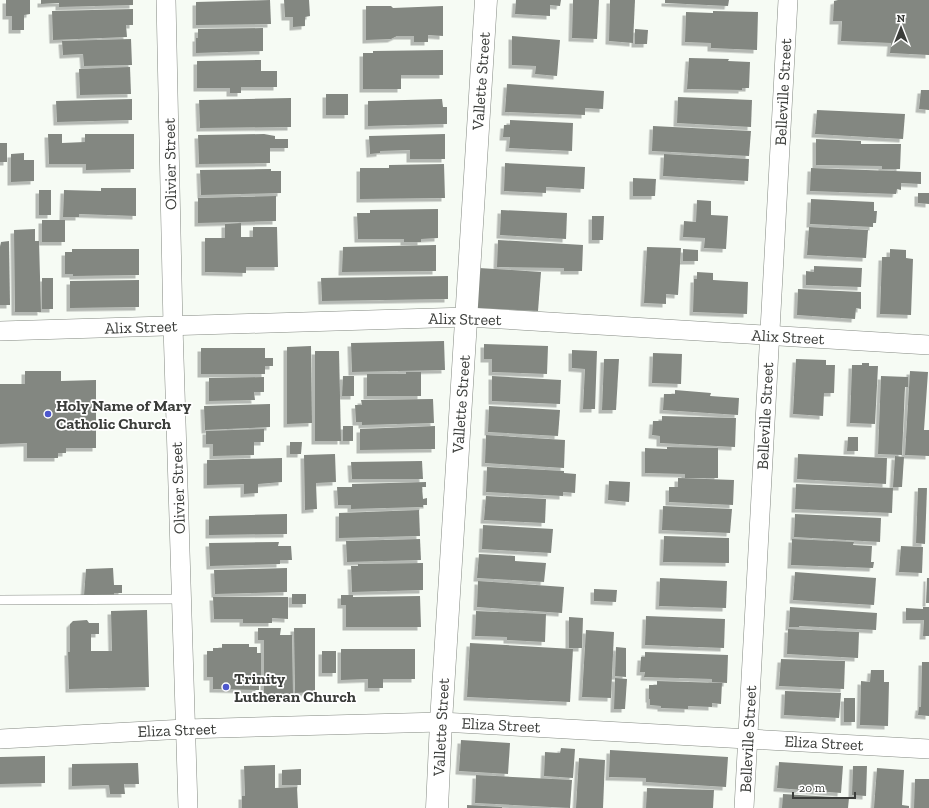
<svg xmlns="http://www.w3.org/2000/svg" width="929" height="808" viewBox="0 0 929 808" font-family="'Zilla Slab',serif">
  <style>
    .building { fill: #838781; filter: url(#shadow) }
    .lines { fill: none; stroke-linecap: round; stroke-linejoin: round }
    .service-casing { stroke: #858a83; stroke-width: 10 }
    .minor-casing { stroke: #858a83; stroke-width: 20 }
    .tertiary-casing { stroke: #858a83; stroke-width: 23 }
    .service { stroke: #fff; stroke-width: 9 }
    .minor { stroke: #fff; stroke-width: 19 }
    .tertiary { stroke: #fff; stroke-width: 22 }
    .poi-dot { fill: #4d57cd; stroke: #fff; stroke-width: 1.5 }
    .labels { text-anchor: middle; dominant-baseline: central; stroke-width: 3.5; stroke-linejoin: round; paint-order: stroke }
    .street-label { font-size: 16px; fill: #3b3d3a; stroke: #fff }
    .poi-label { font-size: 16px; font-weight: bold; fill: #3b3d3a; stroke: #fff; text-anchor: start }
  </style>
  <defs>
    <filter id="shadow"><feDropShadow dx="-3.5" dy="3.5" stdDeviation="0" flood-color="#0004"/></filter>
  </defs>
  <rect width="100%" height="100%" fill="#f6fbf4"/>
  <g class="building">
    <polygon points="6,0 30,0 30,14 24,15 24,30 12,30 12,16 6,16"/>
    <polygon points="41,0 133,0 133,5 59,7 59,3 41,4"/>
    <polygon points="270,0 271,24 196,25 196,2"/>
    <polygon points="284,0 309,0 310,16 305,17 305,26 293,27 293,17 285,17"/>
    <polygon points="516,0 561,0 560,6 550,5 550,16 515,14"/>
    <polygon points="573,0 599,0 597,39 572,38"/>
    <polygon points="610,0 635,0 633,43 609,41"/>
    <polygon points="665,0 729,0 728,6 665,3"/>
    <polygon points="838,0 929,0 929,55 890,53 891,43 841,41 842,21 833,21 834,1"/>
    <polygon points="366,6 391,6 393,8 443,6 443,36 428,35 428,42 414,42 414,36 397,36 391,39 366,40"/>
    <polygon points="133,9 133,25 126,25 127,37 53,40 52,11"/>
    <polygon points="713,11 758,12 757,50 711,48 711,43 685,42 686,12 713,13"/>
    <polygon points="263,28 263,51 196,53 196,38 198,38 198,29"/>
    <polygon points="635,29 648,30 647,44 635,44"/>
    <polygon points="512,36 560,40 557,76 535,74 536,66 512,65"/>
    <polygon points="131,39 132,65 84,66 83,54 63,55 62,41"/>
    <polygon points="443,50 443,75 401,75 401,89 363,89 363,53 373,53 373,51"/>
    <polygon points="689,58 729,59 728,61 750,62 749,88 742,88 742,90 687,89"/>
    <polygon points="261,60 261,71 277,71 277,87 241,87 241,93 230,93 230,88 197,88 197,61"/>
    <polygon points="130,67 131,94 80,95 79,69"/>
    <polygon points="507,84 604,91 603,109 585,108 585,115 505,112"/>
    <polygon points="921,90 929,90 929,110 919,109"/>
    <rect x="326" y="94" width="22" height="21"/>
    <polygon points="678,97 752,100 751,127 677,123"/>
    <polygon points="291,98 291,127 200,128 199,100"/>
    <polygon points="132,99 132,120 57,122 56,101"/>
    <polygon points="442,99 443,107 447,107 447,124 368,126 368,101"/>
    <polygon points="817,110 905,114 903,139 815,134"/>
    <polygon points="510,120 573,123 572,151 509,148 510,137 503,137 504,125 510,125"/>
    <polygon points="653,126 751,131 749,156 652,151"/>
    <polygon points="48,134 62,134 62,143 85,142 85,134 134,134 134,169 86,170 86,164 49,164"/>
    <polygon points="264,134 275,136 275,139 288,139 288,148 270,148 270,163 199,164 198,135"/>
    <polygon points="445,134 445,159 410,159 410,150 380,151 380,153 370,154 369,136"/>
    <polygon points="816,139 861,141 861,144 901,144 900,169 882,169 882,166 816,165"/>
    <rect x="0" y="143" width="7" height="19"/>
    <polygon points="24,153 24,160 34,160 34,181 11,182 11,154"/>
    <polygon points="664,154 749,159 748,181 663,176"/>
    <polygon points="505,163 585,167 584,189 546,187 546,193 504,191"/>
    <polygon points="444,164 445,198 360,199 360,168 389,168 389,165"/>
    <polygon points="811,168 921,172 921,184 901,183 901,190 897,189 896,194 810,191"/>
    <polygon points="271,169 271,171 281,171 281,193 201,195 200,170"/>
    <polygon points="633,178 656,179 655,196 633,196"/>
    <polygon points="101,188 136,188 136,216 79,214 79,217 63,217 64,190 101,191"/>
    <rect x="39" y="190" width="12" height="25"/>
    <polygon points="918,193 929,193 929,204 918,203"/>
    <polygon points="276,196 276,221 198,223 198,198"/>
    <polygon points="811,199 874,202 874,211 877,211 876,223 873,223 873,227 810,224"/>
    <polygon points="697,200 711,201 711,215 728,216 726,249 704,248 705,238 683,237 684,221 696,222"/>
    <polygon points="438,209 438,238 421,239 421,242 404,242 404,239 358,239 357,213 370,213 370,210"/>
    <polygon points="501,210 567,213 566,239 500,235"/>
    <polygon points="592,216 604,216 603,240 592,240"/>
    <rect x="42" y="220" width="23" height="22"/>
    <polygon points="241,223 241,237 253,237 253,227 277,227 278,267 246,267 246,273 205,272 205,238 225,238 225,224"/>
    <polygon points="809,227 868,230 866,258 807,255"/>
    <polygon points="35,229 35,241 39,241 41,312 15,312 14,230"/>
    <polygon points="498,240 583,245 582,271 564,271 564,268 497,267"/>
    <polygon points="9,241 10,305 0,305 0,247 1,242"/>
    <polygon points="436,245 436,271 342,272 343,247"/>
    <polygon points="647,247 681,248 678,295 666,294 666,304 644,303"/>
    <polygon points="72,249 139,249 139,275 73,276 73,274 65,274 65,252 72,252"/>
    <polygon points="683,249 698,250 698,261 683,261"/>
    <polygon points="890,249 906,250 906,258 913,259 911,315 880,314 882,257 890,257"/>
    <polygon points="814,266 862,268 861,287 806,285 806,271 814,272"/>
    <polygon points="479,268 541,272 538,311 477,308"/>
    <polygon points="697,272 713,273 713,280 748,282 747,314 693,312 694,279 697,279"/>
    <polygon points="448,276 448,299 322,301 321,278"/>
    <rect x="42" y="278" width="11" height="31"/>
    <polygon points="139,280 139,307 70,308 70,281"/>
    <polygon points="798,289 861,292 861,309 856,308 855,319 797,315"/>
    <polygon points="444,341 445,370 352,372 351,343"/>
    <polygon points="484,344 548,346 547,374 492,372 492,359 484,359"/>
    <polygon points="311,346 312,423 287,424 287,347"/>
    <polygon points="201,348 265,348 265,358 273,358 273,366 265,366 265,374 201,374"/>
    <polygon points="572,350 597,351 595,409 583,409 585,369 572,368"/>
    <polygon points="315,351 339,351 341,441 315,441"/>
    <polygon points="653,353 682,354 681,384 652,383"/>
    <polygon points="604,359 619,359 616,410 602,410"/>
    <polygon points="796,359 826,360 826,365 835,365 834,393 824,393 823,416 793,414"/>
    <polygon points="862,363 869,363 869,366 878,366 875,424 850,423 852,365 862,365"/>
    <polygon points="25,371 61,371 61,381 96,380 96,448 66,448 66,453 58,453 58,458 27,458 27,443 0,444 0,384 25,384"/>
    <polygon points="910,371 928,372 924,430 929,430 929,456 905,455"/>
    <polygon points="406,372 421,372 421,396 367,396 367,374 406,374"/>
    <polygon points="343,376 354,376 354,396 342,396"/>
    <polygon points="492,376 561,380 560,404 492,401"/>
    <polygon points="881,376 908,377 908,387 905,387 902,455 878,454"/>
    <polygon points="264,377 264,392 254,392 255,400 209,401 209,378"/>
    <polygon points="675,390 711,393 710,396 739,398 738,415 663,410 664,394 675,394"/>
    <polygon points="433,399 434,423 362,425 362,422 356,422 355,405 362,405 361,400"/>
    <polygon points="270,404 270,427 205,430 204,406"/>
    <polygon points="489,406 560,410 558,436 488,432"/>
    <polygon points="662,416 736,418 735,447 660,443 660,436 652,435 653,421 662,421"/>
    <rect x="343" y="426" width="10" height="15"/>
    <polygon points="435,426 435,449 360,450 360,429"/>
    <polygon points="264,429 264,442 254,442 254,455 213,456 213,444 206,444 206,431"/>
    <polygon points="486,435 565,440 564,468 485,463"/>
    <polygon points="848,437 858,437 858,451 847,451"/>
    <polygon points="290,442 302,442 301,454 290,454"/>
    <polygon points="667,447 718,448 718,478 685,478 685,474 645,473 645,448 667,449"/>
    <polygon points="335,454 336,482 316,483 317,509 305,510 304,455"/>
    <polygon points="798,454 887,458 886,484 797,479"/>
    <polygon points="895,456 904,457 902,487 893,487"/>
    <polygon points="282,458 282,482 258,484 258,493 244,494 244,484 207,485 207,460"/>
    <polygon points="422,461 423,479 352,479 351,462"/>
    <polygon points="487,467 564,471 564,473 576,474 575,493 563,492 563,496 486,492"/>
    <polygon points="678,478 734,480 733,505 669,502 669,487 678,487"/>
    <polygon points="609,481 630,482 629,502 608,500"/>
    <polygon points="426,482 426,487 422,487 423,499 427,498 427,505 423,505 423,507 351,509 351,505 338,505 337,487 352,487 352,484"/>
    <polygon points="796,484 893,488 892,513 795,509"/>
    <polygon points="918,488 927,488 925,544 916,543"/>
    <polygon points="486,496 546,499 545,523 484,520"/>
    <polygon points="663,506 732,509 730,533 662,530"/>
    <polygon points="419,510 420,536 339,538 339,513"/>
    <polygon points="287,514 287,534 209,535 209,516"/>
    <polygon points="795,514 881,518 880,542 794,537"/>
    <polygon points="483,525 553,529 551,553 482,549"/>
    <polygon points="664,536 729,538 729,563 663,562"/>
    <polygon points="420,539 421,560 347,562 346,541"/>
    <polygon points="792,539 854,542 853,545 872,546 871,562 874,562 873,568 791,565"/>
    <polygon points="279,542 278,546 291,546 292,560 280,560 280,564 210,566 209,543"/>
    <polygon points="901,546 923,547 922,573 899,572"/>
    <polygon points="479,554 515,556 515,561 546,563 544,582 477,578"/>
    <polygon points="423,563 423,590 352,592 351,566 358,566 358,564"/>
    <polygon points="113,568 114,585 122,585 122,593 114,593 114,596 84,596 86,569"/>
    <polygon points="287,568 287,592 215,594 214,570"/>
    <polygon points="795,572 876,578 874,605 793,600"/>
    <polygon points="660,578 727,581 726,608 659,606"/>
    <polygon points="927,578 929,578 929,603 926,603"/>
    <polygon points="478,581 564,587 562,613 477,607"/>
    <polygon points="594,589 617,590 616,602 594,601"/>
    <rect x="292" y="594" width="14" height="10"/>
    <polygon points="341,595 353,595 353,597 420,596 421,627 346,627 346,605 341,605"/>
    <polygon points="213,597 288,597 288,619 272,618 272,623 243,623 243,619 214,619"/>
    <polygon points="790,607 877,613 876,630 799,626 799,627 789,627"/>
    <polygon points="923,607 929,607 929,636 923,636 924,620 906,620 906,608 923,609"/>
    <polygon points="147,610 149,687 69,689 68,652 70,652 70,624 73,621 87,620 89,623 99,623 99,634 91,634 91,651 112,651 111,611"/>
    <polygon points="476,611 546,614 545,642 507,640 507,637 475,636"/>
    <polygon points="646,616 725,619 724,648 645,645"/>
    <polygon points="569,617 583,618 582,648 569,648"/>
    <polygon points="258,628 281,628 280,635 292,635 293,695 264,695 264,640 258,640"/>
    <polygon points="294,628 315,628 315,692 295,693"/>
    <polygon points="788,629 859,632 858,658 787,654"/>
    <polygon points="586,630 614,632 611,698 582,697"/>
    <polygon points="470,643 573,649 570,702 467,697"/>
    <polygon points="222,644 249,644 249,647 257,647 257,653 261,653 261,681 259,681 259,690 213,689 213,677 207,677 207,651 213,651 213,648 222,648"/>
    <polygon points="616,647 626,648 626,677 615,676"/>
    <polygon points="341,649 415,649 415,679 383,679 383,688 368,688 368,679 341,680"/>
    <rect x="322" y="651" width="14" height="22"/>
    <polygon points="645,652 728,655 727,683 712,682 712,679 644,677 645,672 640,672 641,657 645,657"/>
    <polygon points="781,659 845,661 844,689 779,686"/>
    <polygon points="922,662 929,662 929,716 918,715 919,707 921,707"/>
    <polygon points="871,670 884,670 884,682 889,682 888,726 860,725 861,681 870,682"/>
    <polygon points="615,678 627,679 625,709 614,709"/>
    <polygon points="657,681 722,683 721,704 712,703 712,707 688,706 688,709 661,708 661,706 650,705 650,699 649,699 649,685 657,685"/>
    <polygon points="785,691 841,693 839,718 784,715"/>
    <rect x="844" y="698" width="11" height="24"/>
    <polygon points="461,740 510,743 508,774 459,771"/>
    <polygon points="561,748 575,749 573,778 544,776 545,752 560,753"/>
    <polygon points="610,750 728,757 726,787 646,782 646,778 609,777"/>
    <polygon points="45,756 45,783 0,784 0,757"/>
    <polygon points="579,758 605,760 603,808 576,808"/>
    <polygon points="779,762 843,766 841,793 777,788"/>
    <polygon points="138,763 139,784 124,784 125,794 110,794 109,785 72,786 72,764"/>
    <polygon points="275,765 275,788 297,787 298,808 242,808 242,796 245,796 244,766"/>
    <polygon points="853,766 867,766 866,796 852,795"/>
    <polygon points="877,768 904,770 902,805 909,806 909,808 874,808"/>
    <polygon points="301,769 301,785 282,785 282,770"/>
    <polygon points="476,775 572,780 570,808 475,803"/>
    <polygon points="915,779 929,779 929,808 914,808"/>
    <polygon points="647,788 714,790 713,808 646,808"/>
    <polygon points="783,794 849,798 848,808 782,808"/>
    <polygon points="467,805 502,807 502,808 467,808"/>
  </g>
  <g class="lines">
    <g class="service-casing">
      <polyline id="service" points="0,600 181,599"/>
    </g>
    <g class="minor-casing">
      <g id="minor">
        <polyline points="166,0 173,326 188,808"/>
        <polyline points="0,331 467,317 929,345"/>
        <polyline points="0,739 185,729 441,722 929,749"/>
        <polyline points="744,808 788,0"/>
      </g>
    </g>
    <g class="tertiary-casing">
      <polyline id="tertiary" points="437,808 441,722 486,0"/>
    </g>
    <use href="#service" class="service"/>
    <use href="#minor" class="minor"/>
    <use href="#tertiary" class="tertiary"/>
  </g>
  <g class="poi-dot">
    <circle cx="48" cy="414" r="4"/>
    <circle cx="226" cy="687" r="4"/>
  </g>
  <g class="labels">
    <g class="street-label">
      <text transform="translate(481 81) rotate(-86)">Vallette Street</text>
      <text transform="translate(783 92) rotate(-87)">Belleville Street</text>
      <text transform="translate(170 164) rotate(-91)">Olivier Street</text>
      <text transform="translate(465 319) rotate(1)">Alix Street</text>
      <text transform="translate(141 327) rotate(-2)">Alix Street</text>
      <text transform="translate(788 337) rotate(3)">Alix Street</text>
      <text transform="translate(461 404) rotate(-86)">Vallette Street</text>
      <text transform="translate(765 416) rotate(-87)">Belleville Street</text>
      <text transform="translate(178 488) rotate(-92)">Olivier Street</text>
      <text transform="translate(501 725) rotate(3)">Eliza Street</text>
      <text transform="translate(441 727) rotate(-87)">Vallette Street</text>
      <text transform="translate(177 730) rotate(-2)">Eliza Street</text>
      <text transform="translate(748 739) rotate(-87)">Belleville Street</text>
      <text transform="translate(824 743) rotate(3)">Eliza Street</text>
    </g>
    <g class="poi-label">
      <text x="56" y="405">Holy Name of Mary<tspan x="56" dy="18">Catholic Church</tspan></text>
      <text x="234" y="678">Trinity<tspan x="234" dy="18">Lutheran Church</tspan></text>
    </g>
  </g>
  <g transform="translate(901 28)" stroke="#ffffff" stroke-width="3" paint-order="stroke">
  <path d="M0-3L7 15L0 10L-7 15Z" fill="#3b3d3a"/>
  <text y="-6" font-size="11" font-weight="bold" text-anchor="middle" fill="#3b3d3a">N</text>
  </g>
  <path d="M793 792v6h62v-6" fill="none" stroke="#3b3d3a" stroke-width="2"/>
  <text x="799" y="792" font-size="12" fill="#3b3d3a" stroke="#ffffff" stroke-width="3" paint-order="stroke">20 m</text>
</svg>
